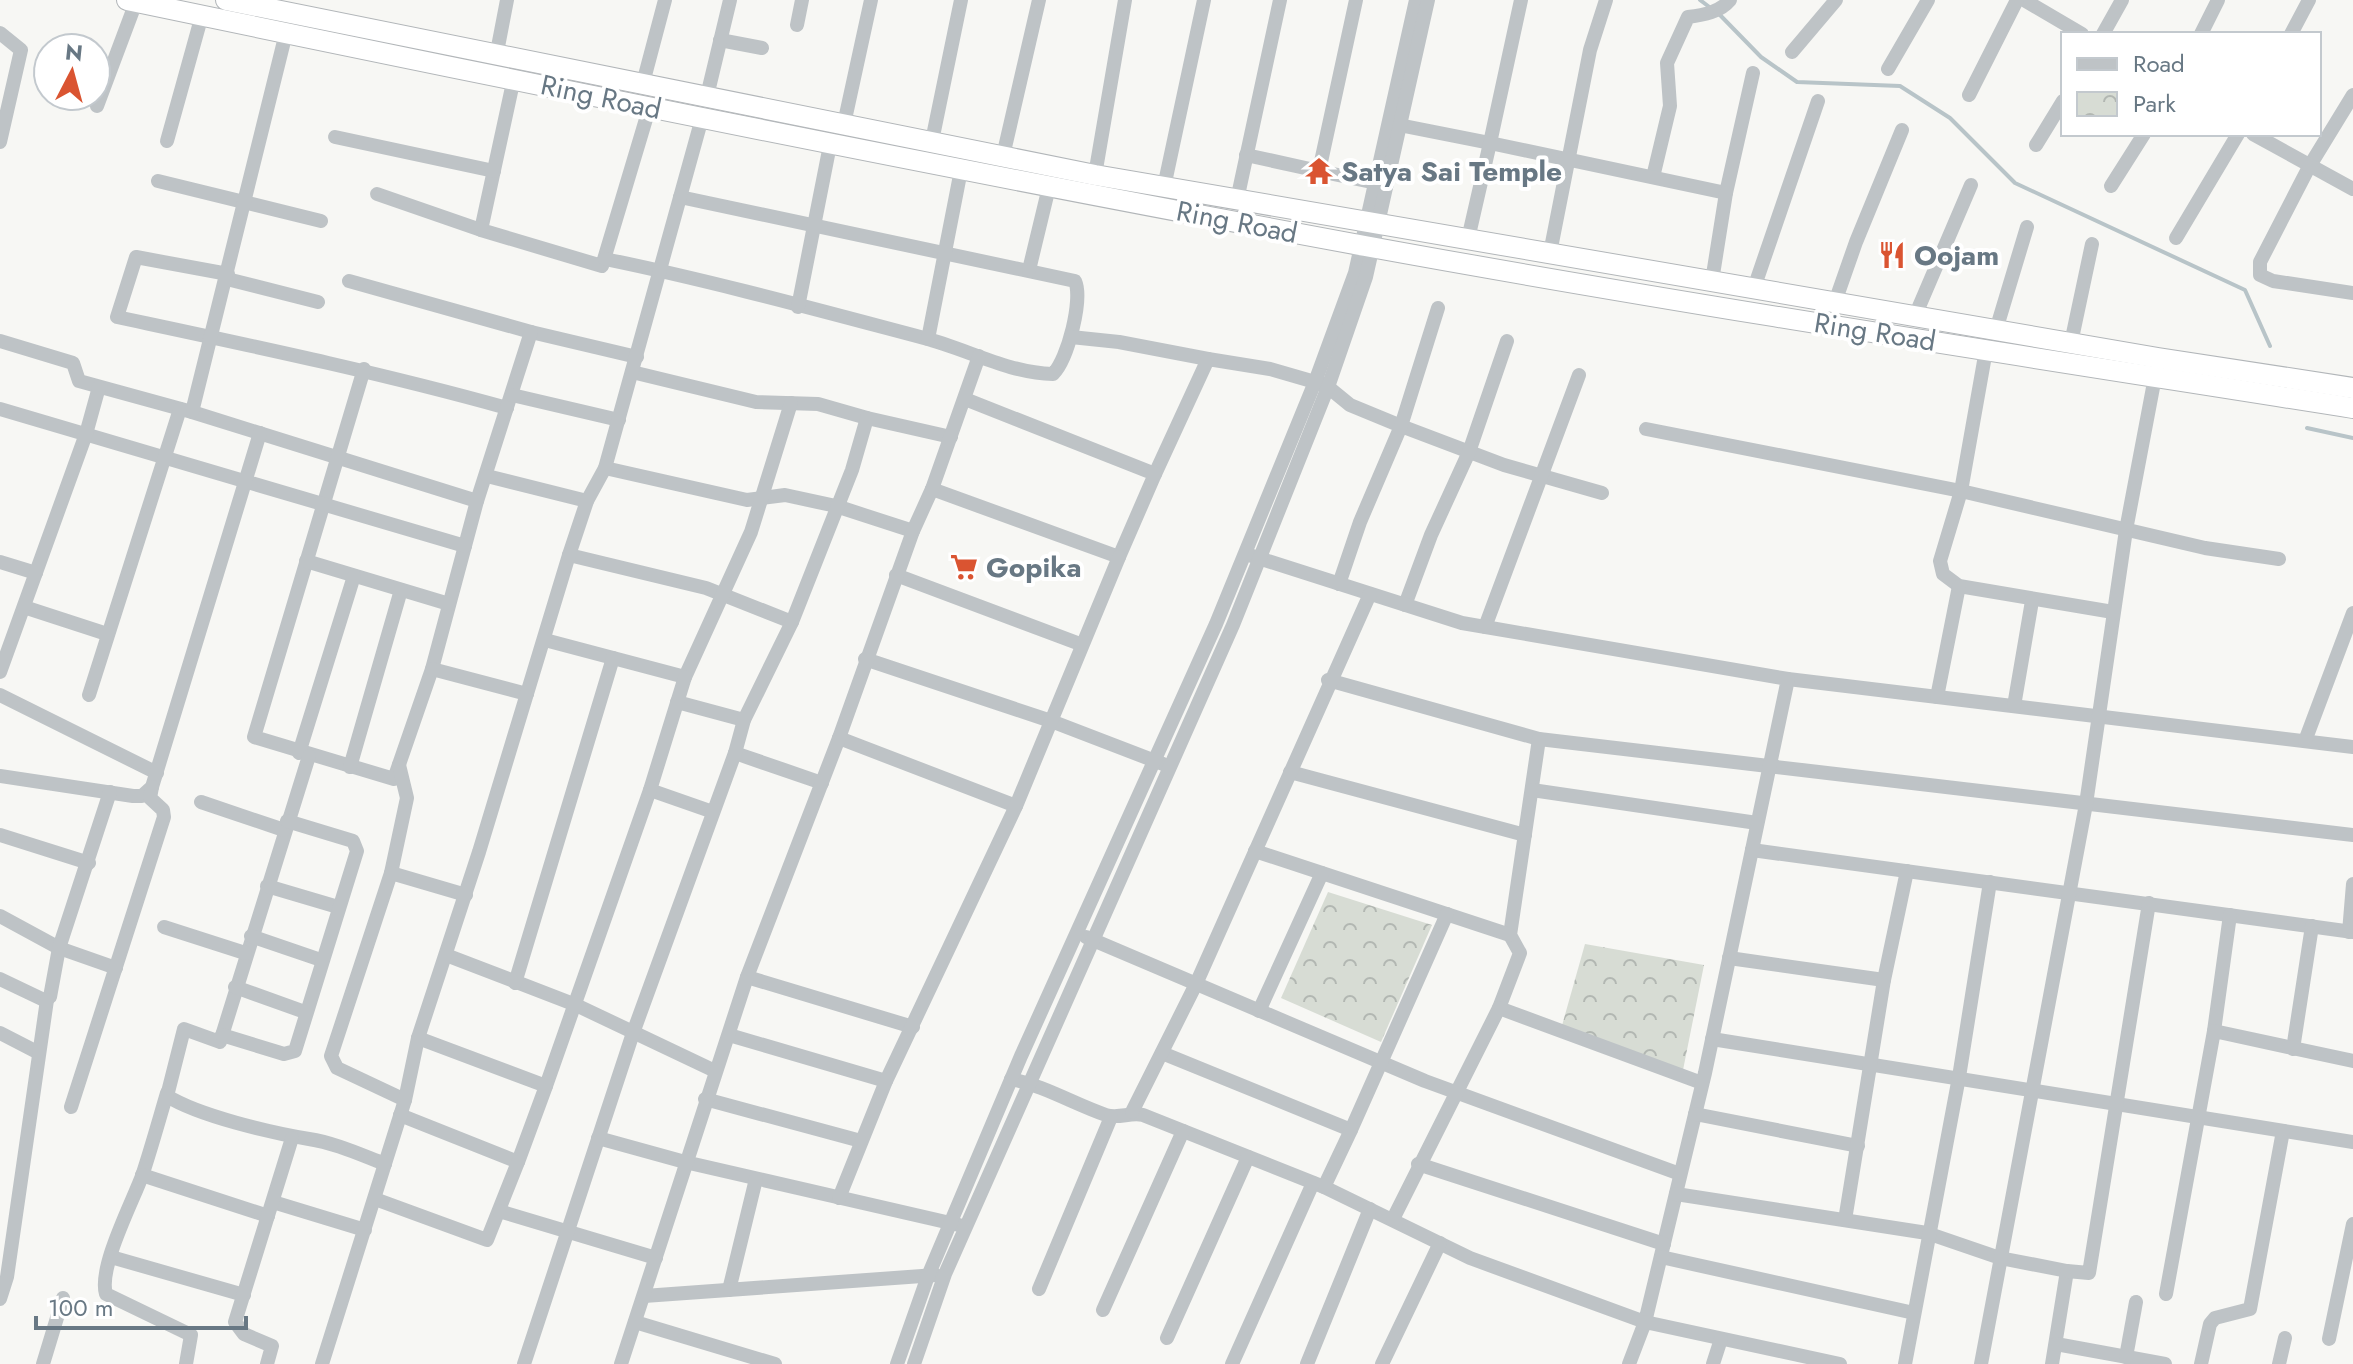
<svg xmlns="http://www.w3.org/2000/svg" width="2353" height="1364" viewBox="0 0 2353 1364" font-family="Jost,sans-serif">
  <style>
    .park { fill: url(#park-crowns) }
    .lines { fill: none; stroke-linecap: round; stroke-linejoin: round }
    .stream { stroke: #b8c4c8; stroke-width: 4 }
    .highway-casing { stroke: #b2b6b9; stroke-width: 22 }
    .minor { stroke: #bec3c6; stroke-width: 14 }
    .highway { stroke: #fff; stroke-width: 20 }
    .labels { text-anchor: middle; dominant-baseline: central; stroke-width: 8; stroke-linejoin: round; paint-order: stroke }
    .street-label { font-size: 28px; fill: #687884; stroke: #fff }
    .poi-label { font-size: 28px; font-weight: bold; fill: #687884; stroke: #fff; text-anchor: start }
  </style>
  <defs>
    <pattern id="park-crowns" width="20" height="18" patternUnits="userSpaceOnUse" patternTransform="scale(2)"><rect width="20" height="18" fill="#d7dcd4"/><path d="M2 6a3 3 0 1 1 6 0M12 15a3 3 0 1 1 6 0" fill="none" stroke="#b2b7b2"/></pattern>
  </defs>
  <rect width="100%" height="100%" fill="#f7f7f4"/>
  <g class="park">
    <polygon points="1328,892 1432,925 1381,1042 1281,998"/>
    <polygon points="1585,944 1704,965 1683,1070 1561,1029"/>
  </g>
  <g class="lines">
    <g class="stream">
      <polyline points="1700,0 1712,9"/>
      <polyline points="1719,14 1761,57 1797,82 1900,86 1950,118 2015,183 2245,290 2270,346"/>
      <polyline points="2307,428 2353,438"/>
    </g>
    <g class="highway-casing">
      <g id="highway">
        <path d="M127,0c412,86 824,170 1238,246 328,60 659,110 988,162"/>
        <polyline points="226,0 1095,175 2158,358 2353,388"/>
      </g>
    </g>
    <g class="minor">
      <polyline points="2024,0 2082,34"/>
      <polyline points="797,25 802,0"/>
      <polyline points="0,33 21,50 0,142"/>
      <polyline points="2103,34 2122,0"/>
      <polyline points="2201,34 2218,0"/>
      <polyline points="2291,34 2309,0"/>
      <polyline points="720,40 762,48"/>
      <polyline points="497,52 507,0"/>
      <polyline points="1792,52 1836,0"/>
      <polyline points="1888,69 1928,0"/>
      <polyline points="514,78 481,230 602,266 649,109"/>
      <polyline points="643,83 665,0"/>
      <polyline points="1969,95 2017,0"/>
      <polyline points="2353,95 2309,167 2260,262 2260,275 2273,281 2353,293"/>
      <polyline points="707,96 730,0"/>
      <polyline points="97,106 136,2"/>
      <polyline points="844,124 871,0"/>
      <polyline points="1399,125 1490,143 1521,0"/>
      <polyline points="2253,134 2353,189"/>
      <polyline points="335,137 494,171"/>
      <polyline points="167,141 202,15"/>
      <polyline points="932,141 961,0"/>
      <polyline points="2036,145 2063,101"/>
      <polyline points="1246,155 1319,171 1356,0"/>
      <polyline points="1003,156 1039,0"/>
      <polyline points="1319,171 1381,184"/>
      <polyline points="1095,175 1125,0"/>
      <path d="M1653,177l17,-71 -3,-43 21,-46c16,-2 32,-5 42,-17"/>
      <polyline points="158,181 321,221"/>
      <polyline points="2111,186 2144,134"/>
      <polyline points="1164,187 1204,0"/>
      <polyline points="377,194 481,230"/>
      <polyline points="1237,200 1280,0"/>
      <polyline points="2176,238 2238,134"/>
      <polyline points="1468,239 1490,143 1726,193 1753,73"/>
      <polyline points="1550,253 1590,50 1606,0"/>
      <path d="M605,259c107,22 213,51 319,79 43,11 84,35 129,36 15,-15 30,-75 22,-93l-395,-84"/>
      <polyline points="1029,270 1049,187"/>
      <path d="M228,274l-92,-17 -19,60c131,28 261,55 390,91"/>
      <polyline points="227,279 318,302"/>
      <polyline points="349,281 531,332 637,357"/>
      <polyline points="1712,281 1726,193"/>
      <polyline points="1754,288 1818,101"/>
      <polyline points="1835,302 1856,242 1902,130"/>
      <polyline points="798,307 830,145"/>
      <polyline points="1915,316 1971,185"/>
      <polyline points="1996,330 2027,227"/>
      <polyline points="1071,337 1119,342 1208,359"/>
      <polyline points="928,339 961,170"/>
      <polyline points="0,341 73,363 79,381 192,412 477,501"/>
      <polyline points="2071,343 2092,244"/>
      <polyline points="1986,350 1961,491 1940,561 1943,574 1959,586 2113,612"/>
      <polyline points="364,369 254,737 394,779 432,669 477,501 531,332"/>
      <polyline points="632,372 756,402 818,404 867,418"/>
      <polyline points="512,395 619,420"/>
      <polyline points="0,409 465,546"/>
      <polyline points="192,412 286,33"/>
      <polyline points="1646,429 1961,491 2205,548 2279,559"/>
      <polyline points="605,468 747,500 785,495 836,506 913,531"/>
      <polyline points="1155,474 1208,359 1270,369 1315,382 1328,387 1350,405 1401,426 1504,465 1602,493"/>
      <polyline points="487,476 587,501"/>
      <polyline points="932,489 1119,557 1155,474 965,399"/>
      <polyline points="569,555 706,588 792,622"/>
      <polyline points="306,561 449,604"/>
      <polyline points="0,562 36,573"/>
      <polyline points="896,575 1080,644"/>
      <polyline points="1339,584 1360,522 1401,426 1438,308"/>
      <polyline points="1405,605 1431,535 1469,452 1507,341"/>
      <polyline points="24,607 107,634"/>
      <polyline points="1485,627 1579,375"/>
      <polyline points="545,640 685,677 751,532 791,403"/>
      <polyline points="865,659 1051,721 1163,764"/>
      <polyline points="432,669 527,694"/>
      <polyline points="0,672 86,434 99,387"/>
      <polyline points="1788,679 2353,747"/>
      <polyline points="1328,680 1539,739 2353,835"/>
      <polyline points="0,695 157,773"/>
      <polyline points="89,695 180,409"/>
      <polyline points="1937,697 1959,586"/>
      <polyline points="677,702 744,720"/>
      <polyline points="2014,706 2032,601"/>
      <polyline points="839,738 1016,806"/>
      <polyline points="1539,739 1510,935 1520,953 1499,1008 1702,1083"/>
      <polyline points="2305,741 2353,613"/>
      <polyline points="299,753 354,576"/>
      <polyline points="735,753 822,783"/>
      <path d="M309,756l-89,286 -36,-13 -17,67c32,20 105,37 142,43 26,4 52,16 76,25"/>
      <polyline points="350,767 401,590"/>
      <polyline points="1290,772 1525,835"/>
      <polyline points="0,776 133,796 142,796 152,787 260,433"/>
      <polyline points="650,790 713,812"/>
      <polyline points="1532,790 1757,823"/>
      <polyline points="201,802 284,830"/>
      <polyline points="0,835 89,863"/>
      <polyline points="1752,850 2353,932"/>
      <polyline points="1255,851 1510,935"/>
      <polyline points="391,873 407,798 399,765"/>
      <polyline points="267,886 338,907"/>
      <polyline points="0,916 59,948 116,968"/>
      <polyline points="164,927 245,953"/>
      <polyline points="2349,932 2353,884"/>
      <polyline points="251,936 321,960"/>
      <polyline points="1086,937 1425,1081 1680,1174"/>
      <polyline points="446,955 576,1005 715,1071"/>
      <polyline points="1729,958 1884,980"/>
      <polyline points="747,977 913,1027"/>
      <polyline points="0,979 44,1000 50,997 59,948 110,792"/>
      <polyline points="515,983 613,658"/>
      <polyline points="235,987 305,1012"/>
      <polyline points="1259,1011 1322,873"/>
      <polyline points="2214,1031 2230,915"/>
      <polyline points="0,1033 37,1052"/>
      <polyline points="222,1035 284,1054 295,1051 357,851 353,841 287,821"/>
      <polyline points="729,1035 886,1081"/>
      <polyline points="1712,1039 2353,1142"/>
      <polyline points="2293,1049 2312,926"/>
      <polyline points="1162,1053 1351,1130 1447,914"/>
      <path d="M1011,1079c34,7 63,25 95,36 12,4 25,-3 37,0l181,72 146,71 175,64 60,-249 83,-394 -326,-56 -216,-69"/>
      <polyline points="546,1086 650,790 685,677"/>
      <path d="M167,1093c-8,27 -16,56 -25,83 -10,27 -44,92 -36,118l85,41 -5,29"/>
      <polyline points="705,1099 861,1141"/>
      <polyline points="405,1100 337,1068 331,1056 391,873 466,895"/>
      <polyline points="71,1107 164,817 163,810 150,798 152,787"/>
      <polyline points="1132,1112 1196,984 1370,594"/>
      <polyline points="1695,1114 1858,1146"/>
      <polyline points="400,1115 518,1162 546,1086 418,1038"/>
      <polyline points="598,1138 685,1162 959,1225"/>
      <polyline points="1418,1164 1664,1244"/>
      <polyline points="142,1175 268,1216"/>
      <polyline points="1324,1187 1351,1130"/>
      <polyline points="1676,1194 1927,1233 2000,1258 2067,1271 2052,1364"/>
      <polyline points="839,1198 886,1081 1016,806 1119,557"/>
      <polyline points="375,1199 487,1240 518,1162"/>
      <polyline points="273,1202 365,1230"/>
      <polyline points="499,1211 656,1258"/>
      <polyline points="1393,1219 1499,1008"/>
      <polyline points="1845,1220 1884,980 1907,871"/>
      <polyline points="111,1257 244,1295"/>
      <polyline points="1661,1257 1914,1313"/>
      <polyline points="2067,1271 2089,1273 2149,903"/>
      <polyline points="1039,1289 1111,1117"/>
      <polyline points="729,1290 756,1179"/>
      <polyline points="2166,1294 2214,1031 2353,1061"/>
      <polyline points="644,1296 936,1275"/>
      <polyline points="0,1299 7,1277 47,1000"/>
      <polyline points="1103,1310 1183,1131"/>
      <polyline points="635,1322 775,1364"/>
      <polyline points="1167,1338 1248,1157"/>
      <polyline points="2329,1339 2353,1224"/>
      <polyline points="2056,1344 2165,1364"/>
      <polyline points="2126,1357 2136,1302"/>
      <polyline points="43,1364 63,1298"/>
      <polyline points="267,1364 272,1346 244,1334 235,1322 292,1138"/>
      <polyline points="322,1364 405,1100 418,1038 479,852 569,555 587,501 605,468 702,118"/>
      <polyline points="524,1364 633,1033 735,753 744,720 792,622 852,470 867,418 951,437"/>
      <polyline points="621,1364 747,977 839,738 913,531 932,489 979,356"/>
      <polyline points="897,1364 928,1276 1021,1056 1216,624 1315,382 1355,273 1416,0"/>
      <polyline points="914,1364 945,1274 1233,625 1328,387 1366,277 1428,0"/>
      <polyline points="1232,1364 1313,1183"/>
      <polyline points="1307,1364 1370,1209"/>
      <polyline points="1382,1364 1440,1243"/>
      <polyline points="1629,1364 1645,1322 1840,1364"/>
      <polyline points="1713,1364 1721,1339"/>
      <polyline points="1905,1364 1959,1077 1990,882"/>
      <polyline points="1981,1364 2086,804 2126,530 2155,377"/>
      <polyline points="2201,1364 2210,1324 2215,1318 2250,1309 2283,1131"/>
      <polyline points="2279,1364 2285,1338"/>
    </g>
    <use href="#highway" class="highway"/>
  </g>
  <defs>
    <g id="temple-bare" transform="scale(2.16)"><path d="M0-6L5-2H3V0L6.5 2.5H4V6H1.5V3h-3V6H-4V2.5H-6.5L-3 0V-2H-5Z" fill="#da5431" stroke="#fff" stroke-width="2.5" paint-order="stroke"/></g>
    <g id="restaurant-bare" transform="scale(2.16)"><path d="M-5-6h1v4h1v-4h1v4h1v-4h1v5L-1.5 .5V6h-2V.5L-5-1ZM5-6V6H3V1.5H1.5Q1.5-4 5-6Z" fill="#da5431" stroke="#fff" stroke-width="2.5" paint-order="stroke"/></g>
    <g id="supermarket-bare" transform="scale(2.16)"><path d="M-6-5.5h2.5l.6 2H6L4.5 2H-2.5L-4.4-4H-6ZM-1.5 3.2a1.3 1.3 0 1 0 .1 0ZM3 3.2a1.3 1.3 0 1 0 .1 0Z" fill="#da5431" stroke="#fff" stroke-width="2.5" paint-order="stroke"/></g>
  </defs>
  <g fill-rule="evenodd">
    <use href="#temple-bare" x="1319" y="171"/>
    <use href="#restaurant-bare" x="1892" y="255"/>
    <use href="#supermarket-bare" x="964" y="567"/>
  </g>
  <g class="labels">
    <g class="street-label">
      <text transform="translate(601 97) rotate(12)">Ring Road</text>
      <text transform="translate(1237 222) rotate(11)">Ring Road</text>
      <text transform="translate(1875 332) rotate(9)">Ring Road</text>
    </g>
    <g class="poi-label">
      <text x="1341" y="171">Satya Sai Temple</text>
      <text x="1914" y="255">Oojam</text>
      <text x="986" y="567">Gopika</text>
    </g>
  </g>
  <rect x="2061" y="32" width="260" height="104" fill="#ffffff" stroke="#c3c9ce" stroke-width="2"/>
  <rect x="2077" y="58" width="40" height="12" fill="#bec3c6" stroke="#c3c9ce" stroke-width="2"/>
  <text x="2133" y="72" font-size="24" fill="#687884">Road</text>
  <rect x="2077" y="92" width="40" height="24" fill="url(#park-crowns)" stroke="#c3c9ce" stroke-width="2"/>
  <text x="2133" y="112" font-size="24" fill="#687884">Park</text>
  <g transform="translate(72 72) rotate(6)"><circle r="38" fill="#ffffff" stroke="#c3c9ce" stroke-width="2"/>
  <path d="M0-6L14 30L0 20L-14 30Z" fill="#da5431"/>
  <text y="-12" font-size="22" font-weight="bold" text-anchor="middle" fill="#687884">N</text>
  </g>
  <path d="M36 1316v12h210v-12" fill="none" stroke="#687884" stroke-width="4"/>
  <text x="48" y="1316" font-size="24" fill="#687884" stroke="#ffffff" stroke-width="6" paint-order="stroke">100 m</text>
</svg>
